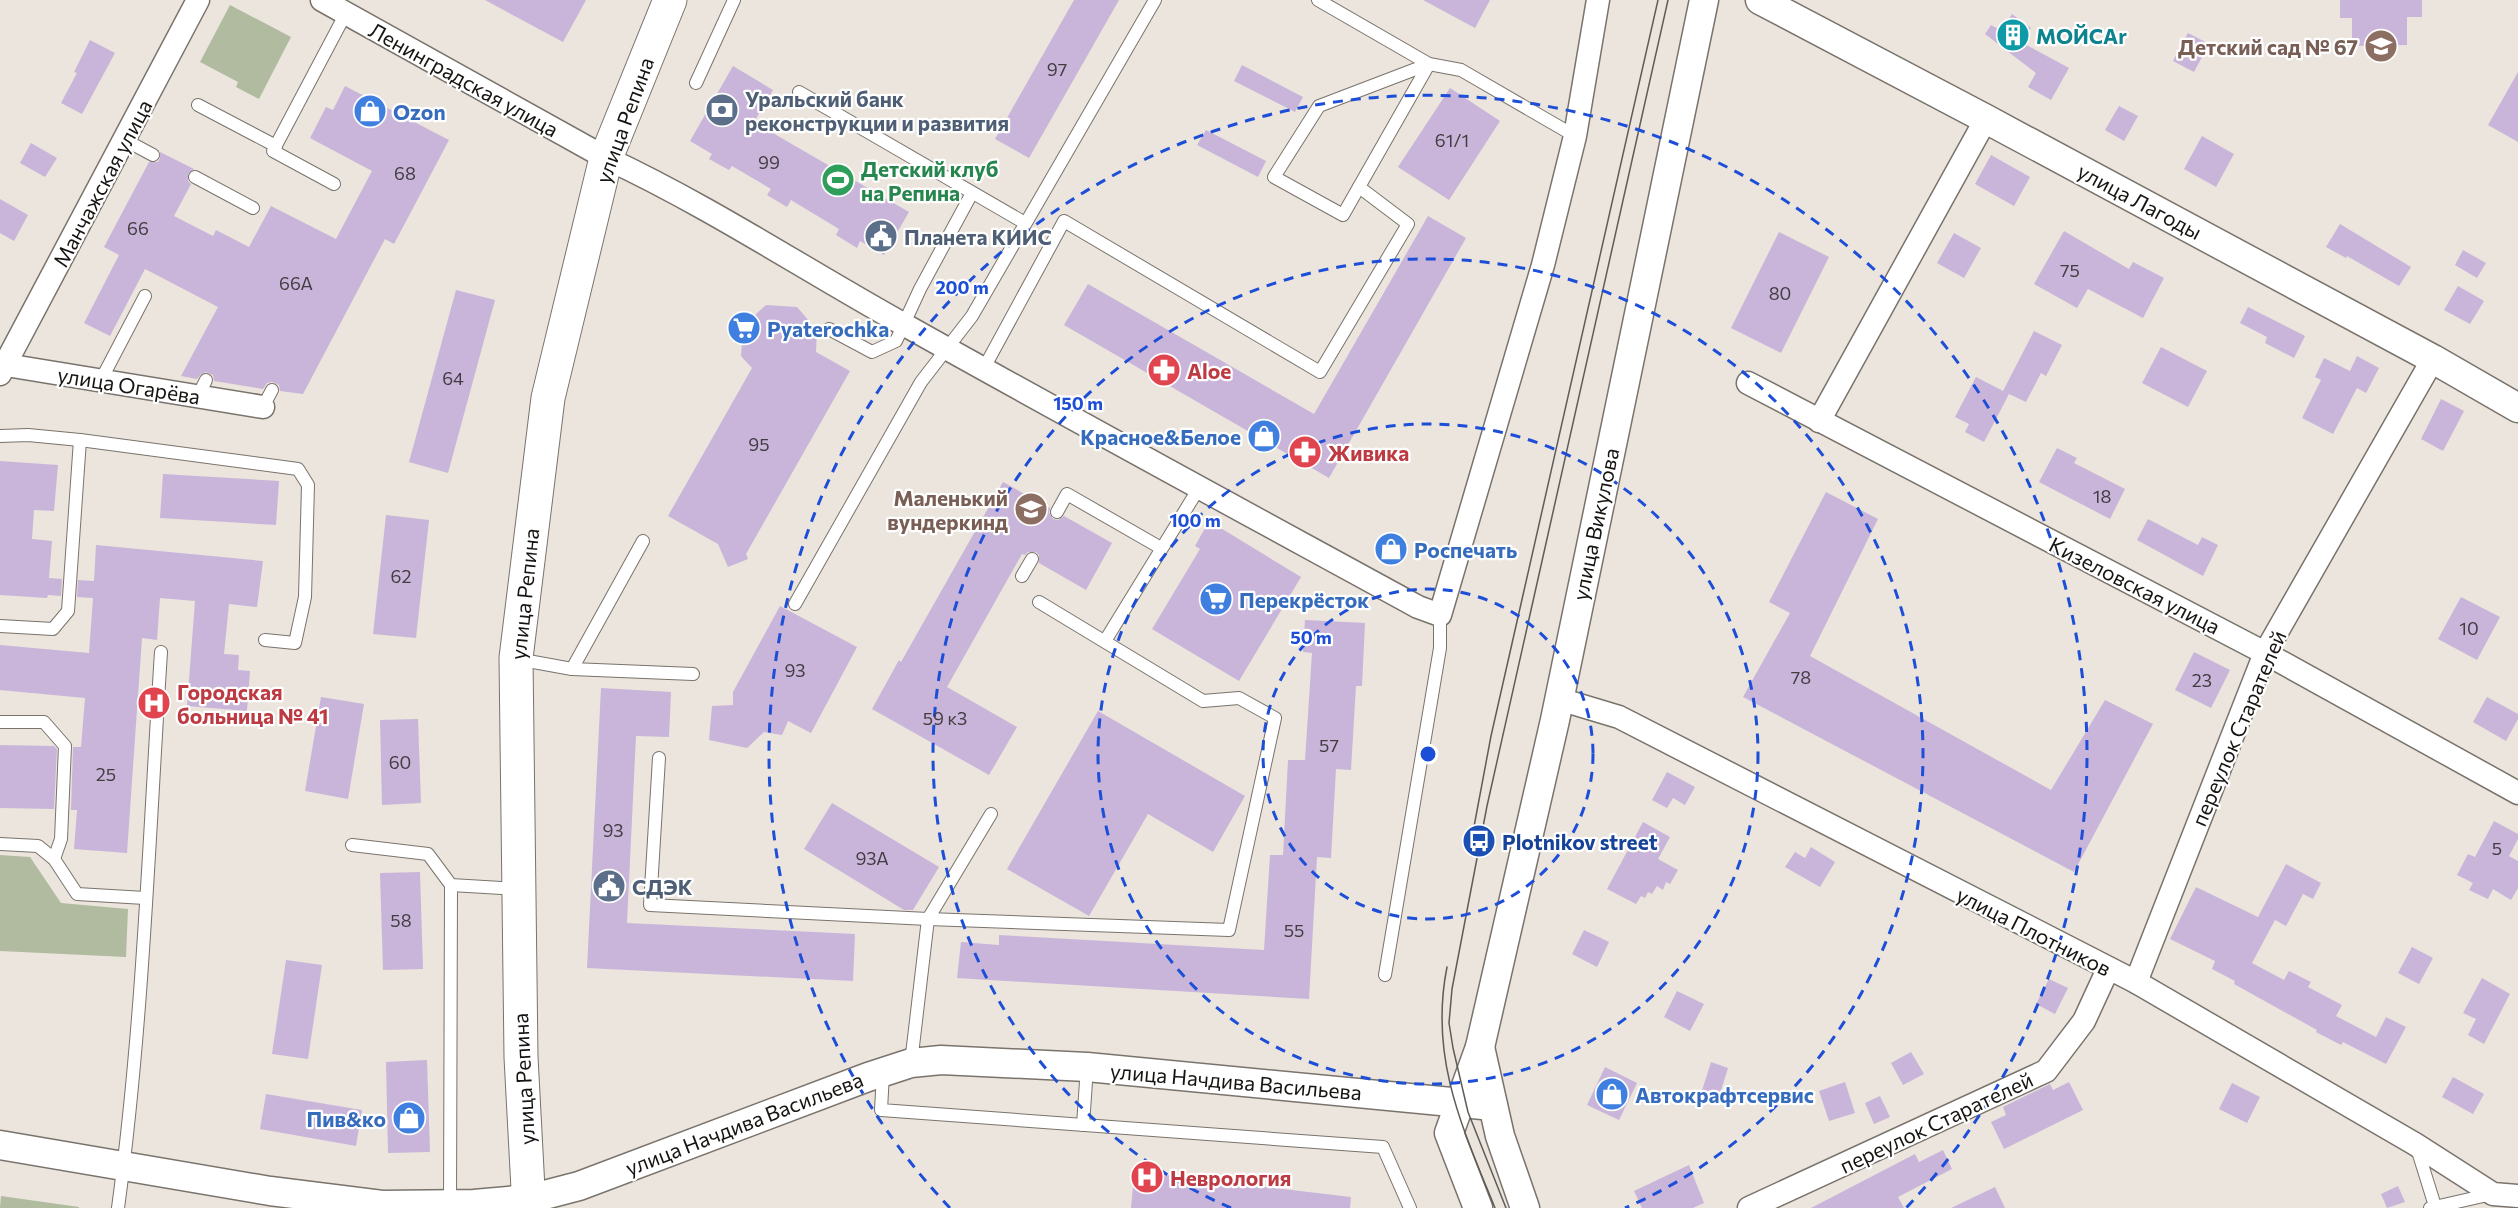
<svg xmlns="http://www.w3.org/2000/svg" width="2518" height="1208" viewBox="0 0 2518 1208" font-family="Commissioner,sans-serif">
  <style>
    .green { fill: #b0bba0 }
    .building { fill: #c9b5d9 }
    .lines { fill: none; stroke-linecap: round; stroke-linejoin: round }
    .service-casing { stroke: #79736c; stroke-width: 14 }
    .minor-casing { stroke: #79736c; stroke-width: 25 }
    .tertiary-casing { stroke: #79736c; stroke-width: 31 }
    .secondary-casing { stroke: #79736c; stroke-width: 35 }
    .service { stroke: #fff; stroke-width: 12 }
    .minor { stroke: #fff; stroke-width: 22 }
    .tertiary { stroke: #fff; stroke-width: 28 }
    .secondary { stroke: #fff; stroke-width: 33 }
    .tram { stroke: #5f5b57; stroke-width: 1.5 }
    .ring { fill: none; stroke: #1d4ed8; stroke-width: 3; stroke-dasharray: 10 8 }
    .labels { text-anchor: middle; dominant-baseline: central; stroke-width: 4.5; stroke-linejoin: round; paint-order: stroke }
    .number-label { font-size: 18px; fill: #433c43 }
    .culture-label { font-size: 21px; font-weight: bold; fill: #0d838f; stroke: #fff; text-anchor: start }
    .education-label { font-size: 21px; font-weight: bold; fill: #785e54; stroke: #fff; text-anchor: end }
    .street-label { font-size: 21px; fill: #161411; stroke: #fff }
    .service-label { font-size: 21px; font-weight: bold; fill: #4e5e75; stroke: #fff; text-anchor: start }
    .shop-label { font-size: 21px; font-weight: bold; fill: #366cbe; stroke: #fff; text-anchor: start }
    .leisure-label { font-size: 21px; font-weight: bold; fill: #27864d; stroke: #fff; text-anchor: start }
    .health-label { font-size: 21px; font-weight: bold; fill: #be3a42; stroke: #fff; text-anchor: start }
    .transit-label { font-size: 21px; font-weight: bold; fill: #164399; stroke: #fff; text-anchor: start }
    .centre { fill: #1d4ed8; stroke: #fff; stroke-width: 3 }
    .ring-label { font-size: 18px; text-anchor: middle; font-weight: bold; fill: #1d4ed8; stroke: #fff; stroke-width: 4.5; stroke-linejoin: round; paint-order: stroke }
  </style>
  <rect width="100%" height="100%" fill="#ebe5dd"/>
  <g class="green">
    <polygon points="230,5 291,37 259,99 236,87 238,82 200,62"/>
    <polygon points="0,855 30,857 61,903 128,909 126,957 0,951"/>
    <polygon points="1,1196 79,1207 79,1208 0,1208"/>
  </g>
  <g class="building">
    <polygon points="485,0 586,0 563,42"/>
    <polygon points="1074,0 1119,0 1029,158 995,139"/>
    <polygon points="1423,0 1490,0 1475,28"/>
    <polygon points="2340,0 2422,0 2422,17 2407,17 2407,45 2352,46 2352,18 2340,18"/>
    <polygon points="2012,14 2031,28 2021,42 2069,68 2051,100 2028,87 2036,73 1985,34 1991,25 2002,31"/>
    <polygon points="2188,33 2209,44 2194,72 2173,61"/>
    <polygon points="90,40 115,53 82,114 61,103 77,73 74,72"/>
    <polygon points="1242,65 1303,97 1295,112 1234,81"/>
    <polygon points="733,66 773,90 754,122 909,212 884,255 860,241 857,248 836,235 839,229 791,200 787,207 767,195 771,189 732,166 729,170 709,159 712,154 690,141"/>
    <polygon points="2518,72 2518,142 2488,125"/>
    <polygon points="345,86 449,140 394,244 385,239 303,394 280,391 279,385 272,382 267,383 263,389 214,381 213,375 206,372 201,374 197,379 181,376 218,307 145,269 110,336 84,323 119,255 104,247 149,162 158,162 160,158 160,152 194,169 188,174 188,181 191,184 174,216 213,236 216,230 249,247 271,206 336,239 372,171 310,138 326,107 333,110"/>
    <polygon points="1450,88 1500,121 1449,200 1398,167"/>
    <polygon points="2119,106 2138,116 2124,141 2105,130"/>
    <polygon points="1206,130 1266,161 1258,177 1197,145"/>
    <polygon points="2202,136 2234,154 2216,187 2184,169"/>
    <polygon points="31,143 57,158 45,177 20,163"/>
    <polygon points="1991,155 2030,177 2014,206 1975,184"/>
    <polygon points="0,199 28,215 14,241 0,233"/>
    <polygon points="1428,216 1466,238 1329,478 1064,325 1088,284 1314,414"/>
    <polygon points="2340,224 2411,267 2399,286 2347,256 2346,258 2326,247"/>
    <polygon points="2064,231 2129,269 2133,262 2164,278 2143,318 2088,289 2077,308 2034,284"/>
    <polygon points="1779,232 1829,257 1781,353 1731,328"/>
    <polygon points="1954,233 1981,248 1964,278 1937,263"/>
    <polygon points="2463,250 2486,263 2477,278 2455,265"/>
    <polygon points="2458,286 2484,301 2470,324 2444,310"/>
    <polygon points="456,290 495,300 448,473 409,462"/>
    <polygon points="766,305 797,307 817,330 816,352 850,371 746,554 748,559 728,567 718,544 668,516 752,368 741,356 743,326"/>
    <polygon points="2248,307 2305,336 2294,358 2265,343 2267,337 2240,323"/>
    <polygon points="2034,331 2062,345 2046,376 2041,373 2026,402 2009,394 1984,442 1965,432 1969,424 1955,417 1976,377 2007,393 2003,391"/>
    <polygon points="2161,347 2207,371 2188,407 2142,383"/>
    <polygon points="2357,356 2379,368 2366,393 2357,388 2333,434 2302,418 2321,380 2315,377 2324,358 2350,371"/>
    <polygon points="2441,399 2464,411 2443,451 2421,439"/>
    <polygon points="2057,448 2077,458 2074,463 2125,489 2110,519 2039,482"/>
    <polygon points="0,461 58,465 54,511 34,510 32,539 52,541 49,578 62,579 61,596 48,595 47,598 0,595"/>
    <polygon points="163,474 279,481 276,525 160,518"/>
    <polygon points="1003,482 1050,508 1049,513 1053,519 1058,520 1064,516 1112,543 1086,590 1039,563 1039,555 1036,552 1028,552 1025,555 1022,554 947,687 1017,727 989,775 872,709 899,660 901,662"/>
    <polygon points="1826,492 1878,519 1810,656 2051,790 2105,700 2153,724 2074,872 1743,697 1790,613 1769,602"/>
    <polygon points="386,515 429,520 416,638 373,634"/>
    <polygon points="2148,519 2198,545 2202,537 2218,545 2203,576 2137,540"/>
    <polygon points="1209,521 1301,577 1239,681 1152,629 1200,549 1195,546"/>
    <polygon points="96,545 263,561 257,607 229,604 224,654 239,655 238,670 250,671 247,711 187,706 195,601 160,598 157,640 142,638 127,853 74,849 77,810 71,810 73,747 81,747 85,698 0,690 0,645 89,653 93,598 77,597 78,580 94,581"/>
    <polygon points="2461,597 2500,617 2477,660 2438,639"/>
    <polygon points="780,606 857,647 811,733 788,721 782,735 764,732 747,748 709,740 712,706 733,705 733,692"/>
    <polygon points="1305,620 1365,623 1362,686 1356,686 1351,770 1336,769 1331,858 1317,857 1309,999 957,978 961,942 999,945 999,935 1264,950 1270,855 1283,855 1288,760 1305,760 1312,653 1303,652"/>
    <polygon points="2194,652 2230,670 2211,708 2175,690"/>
    <polygon points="601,688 671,692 669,737 636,736 627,923 855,934 853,981 587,968"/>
    <polygon points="321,697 364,704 348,799 305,791"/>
    <polygon points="2487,697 2518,714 2518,719 2506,741 2473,722"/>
    <polygon points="1098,711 1245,796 1213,852 1148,814 1089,916 1007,869"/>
    <polygon points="418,719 421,803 382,805 380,720"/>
    <polygon points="0,745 54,746 57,749 54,809 0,808"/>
    <polygon points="1667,772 1695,787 1685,805 1673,798 1667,808 1652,800"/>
    <polygon points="832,803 939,867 913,910 904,910 804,849"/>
    <polygon points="2494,821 2518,834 2518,839 2509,856 2518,861 2518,888 2511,900 2493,889 2488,899 2469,890 2473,883 2457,875 2468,854 2475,857"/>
    <polygon points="1643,822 1670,837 1658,859 1678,870 1670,884 1666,882 1663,890 1657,886 1652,894 1648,892 1645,898 1641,896 1636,904 1607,889"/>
    <polygon points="1811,847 1835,862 1820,887 1785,867 1795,852 1805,858"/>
    <polygon points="2286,864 2321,883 2313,899 2303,894 2286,926 2275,920 2252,963 2284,980 2289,971 2311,982 2308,987 2342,1005 2336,1016 2376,1037 2386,1017 2406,1027 2386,1064 2343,1042 2341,1045 2316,1032 2317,1030 2234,984 2235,981 2212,969 2215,961 2170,939 2196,887 2258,917"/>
    <polygon points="420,872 423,969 383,970 380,873"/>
    <polygon points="1584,930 1609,942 1597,967 1572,954"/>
    <polygon points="2412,947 2433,958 2419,984 2398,973"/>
    <polygon points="286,960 322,965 308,1059 272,1054"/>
    <polygon points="2482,978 2510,994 2484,1044 2468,1035 2476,1019 2463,1013"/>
    <polygon points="2049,979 2068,988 2055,1014 2036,1004"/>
    <polygon points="1677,991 1704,1004 1690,1031 1664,1017"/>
    <polygon points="1911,1052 1924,1074 1903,1085 1891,1063"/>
    <polygon points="427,1060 430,1152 388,1153 386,1062"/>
    <polygon points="1711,1062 1728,1068 1717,1103 1700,1097"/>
    <polygon points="1605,1067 1637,1083 1619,1120 1587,1105"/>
    <polygon points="2453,1077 2484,1094 2473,1114 2442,1097"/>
    <polygon points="1845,1082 1855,1113 1829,1121 1819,1091"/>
    <polygon points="2069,1082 2083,1110 2004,1149 1991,1122 2006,1115 2003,1107 2050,1084 2053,1090"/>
    <polygon points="2232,1083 2260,1097 2247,1123 2219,1109"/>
    <polygon points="266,1094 362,1110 356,1146 260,1129"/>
    <polygon points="1880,1096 1890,1117 1874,1124 1865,1103"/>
    <polygon points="1943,1150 1952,1169 1898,1197 1904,1208 1811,1208 1915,1154 1919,1162"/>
    <polygon points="1689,1165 1704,1203 1693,1208 1642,1208 1634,1191"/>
    <polygon points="1140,1172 1351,1197 1350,1208 1131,1208 1133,1186 1138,1186"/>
    <polygon points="2398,1186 2405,1202 2387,1208 2381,1194"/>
    <polygon points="1995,1187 2005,1208 1951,1208"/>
  </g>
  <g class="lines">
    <g class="service-casing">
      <g id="service">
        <polyline points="1318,0 1429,64 1461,70 1575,136"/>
        <polygon points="1429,64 1343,215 1274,177 1319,106"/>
        <polyline points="696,83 734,0"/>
        <polyline points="799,92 1025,223"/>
        <polyline points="198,105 276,146"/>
        <polyline points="125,140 153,155"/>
        <polyline points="195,177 253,208"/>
        <polyline points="334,184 273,151 346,13"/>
        <polyline points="829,329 872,352 896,341 920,289 972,193"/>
        <polyline points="984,368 1064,221 1320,372 1408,224 1359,187"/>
        <polyline points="101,380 145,296"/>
        <polyline points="198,396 206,380"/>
        <polyline points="263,407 272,390"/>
        <polyline points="0,436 28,435 80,440 298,469 308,485 305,597 295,643 265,640"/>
        <polyline points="1057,512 1067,494 1161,548"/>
        <polyline points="1022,576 1032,559"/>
        <polyline points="795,604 921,382 972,316 1155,0"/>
        <polyline points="0,626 53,629 68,611 80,440"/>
        <polyline points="1105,641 1199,488"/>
        <polyline points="517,659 572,669 693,674"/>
        <polyline points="572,669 643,541"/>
        <polyline points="0,722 44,722 65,746 61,839 54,859"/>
        <polyline points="659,758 650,905 928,919 1229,930 1275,718 1239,698 1203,701 1039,602"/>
        <polyline points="0,844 38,846 54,859 77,894 145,898"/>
        <polyline points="352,845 428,854 451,885 517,889"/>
        <polyline points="1385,975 1440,648 1440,615"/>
        <polyline points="911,1063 928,919 991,814"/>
        <polyline points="883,1073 881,1110 1383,1147 1410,1208"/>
        <polyline points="1083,1125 1087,1067"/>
        <polyline points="2416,1145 2435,1206"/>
        <polyline points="450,1204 451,885"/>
        <path d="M118,1208c25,-184 31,-371 43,-556"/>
        <polyline points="2430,1208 2492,1194"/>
      </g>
    </g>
    <g class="minor-casing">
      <g id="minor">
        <path d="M322,0l284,158c103,48 198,111 297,166 171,96 343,189 515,283l22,8 103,-350 32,-129 23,-136"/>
        <polyline points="6,365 263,407"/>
        <polyline points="0,374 198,0"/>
        <polyline points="1748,383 2265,653 2518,793"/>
        <polyline points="1819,421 1986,119"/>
        <polyline points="1559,699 1619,717 2136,982 2415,1144 2493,1194 2518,1196"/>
        <polyline points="2136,982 2265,653 2433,359"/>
        <polyline points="1749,1208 2046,1071 2084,1021 2108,969"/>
      </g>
    </g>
    <g class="tertiary-casing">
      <g id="tertiary">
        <polyline points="1760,0 1986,119 2433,359 2518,408"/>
        <polyline points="1480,1047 1500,1136 1525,1208"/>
        <polyline points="0,1145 270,1191 382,1205 474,1204 529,1199 579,1186 868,1077 911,1063 941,1060 1087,1067 1493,1106"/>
        <polyline points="1478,1208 1449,1133 1480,1047 1555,720 1704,0"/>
      </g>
    </g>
    <g class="secondary-casing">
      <polyline id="secondary" points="529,1208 521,1057 516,658 548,398 606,158 670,0"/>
    </g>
    <use href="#service" class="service"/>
    <use href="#minor" class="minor"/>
    <use href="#tertiary" class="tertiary"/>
    <use href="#secondary" class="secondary"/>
    <g class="tram">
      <polyline points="1473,832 1491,736 1658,0"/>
      <path d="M1447,967c-18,90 15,160 48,241"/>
      <polyline points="1506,1208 1468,1112 1453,1048 1449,1023 1452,989 1487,806 1668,0"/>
    </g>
  </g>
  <g class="ring">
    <circle cx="1428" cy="754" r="165"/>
    <circle cx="1428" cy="754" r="330"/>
    <path d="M1231 1208A495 495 0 1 1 1625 1208"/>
    <path d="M950 1208A659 659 0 1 1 1906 1208"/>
  </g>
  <defs>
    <g id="building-disc" transform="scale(1.725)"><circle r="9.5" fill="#0f9aa8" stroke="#fff"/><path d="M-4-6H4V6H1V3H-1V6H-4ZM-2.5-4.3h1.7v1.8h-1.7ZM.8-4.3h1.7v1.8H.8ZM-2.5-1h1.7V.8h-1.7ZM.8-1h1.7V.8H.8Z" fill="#fff"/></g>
    <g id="school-disc" transform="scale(1.725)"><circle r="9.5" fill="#8d6e63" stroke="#fff"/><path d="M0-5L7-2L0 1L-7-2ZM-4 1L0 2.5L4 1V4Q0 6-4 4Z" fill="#fff"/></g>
    <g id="bank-disc" transform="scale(1.725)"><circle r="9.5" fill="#5c6f8a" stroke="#fff"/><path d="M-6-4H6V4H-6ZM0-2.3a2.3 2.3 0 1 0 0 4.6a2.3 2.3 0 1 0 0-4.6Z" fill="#fff"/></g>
    <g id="shop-disc" transform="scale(1.725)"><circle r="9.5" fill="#3f7fe0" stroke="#fff"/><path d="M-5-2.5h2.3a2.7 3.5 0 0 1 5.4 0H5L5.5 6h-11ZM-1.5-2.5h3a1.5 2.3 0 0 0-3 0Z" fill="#fff"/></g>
    <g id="stadium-disc" transform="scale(1.725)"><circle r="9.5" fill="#2e9e5b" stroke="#fff"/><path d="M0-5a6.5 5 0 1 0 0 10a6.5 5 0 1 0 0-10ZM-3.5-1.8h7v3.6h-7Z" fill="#fff"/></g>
    <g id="civic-disc" transform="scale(1.725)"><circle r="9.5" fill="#5c6f8a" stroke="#fff"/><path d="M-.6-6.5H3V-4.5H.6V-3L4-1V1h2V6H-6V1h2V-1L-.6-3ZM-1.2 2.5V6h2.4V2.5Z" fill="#fff"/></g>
    <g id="supermarket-disc" transform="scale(1.725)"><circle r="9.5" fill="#3f7fe0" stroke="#fff"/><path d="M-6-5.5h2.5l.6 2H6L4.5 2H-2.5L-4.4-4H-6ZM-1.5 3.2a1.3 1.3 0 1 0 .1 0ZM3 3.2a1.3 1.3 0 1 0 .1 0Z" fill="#fff"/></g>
    <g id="pharmacy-disc" transform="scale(1.725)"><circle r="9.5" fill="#e0444e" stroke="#fff"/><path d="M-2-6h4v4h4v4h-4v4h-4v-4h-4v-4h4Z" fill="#fff"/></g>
    <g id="hospital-disc" transform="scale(1.725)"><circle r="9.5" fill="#e0444e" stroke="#fff"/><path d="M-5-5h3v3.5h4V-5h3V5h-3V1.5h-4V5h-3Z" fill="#fff"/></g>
    <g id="bus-disc" transform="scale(1.725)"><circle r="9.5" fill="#1a4fb4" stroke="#fff"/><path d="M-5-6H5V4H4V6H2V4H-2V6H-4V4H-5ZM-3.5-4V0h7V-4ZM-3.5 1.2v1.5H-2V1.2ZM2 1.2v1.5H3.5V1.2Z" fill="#fff"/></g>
  </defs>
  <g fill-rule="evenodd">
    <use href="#building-disc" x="2013" y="35"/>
    <use href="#school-disc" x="2381" y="46"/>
    <use href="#bank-disc" x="722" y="110"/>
    <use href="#shop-disc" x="370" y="111"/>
    <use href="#stadium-disc" x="838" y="180"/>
    <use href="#civic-disc" x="881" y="236"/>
    <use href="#supermarket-disc" x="744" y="328"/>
    <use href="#pharmacy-disc" x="1164" y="370"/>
    <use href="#shop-disc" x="1264" y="436"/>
    <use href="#pharmacy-disc" x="1305" y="452"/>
    <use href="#school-disc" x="1031" y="509"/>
    <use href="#shop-disc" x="1391" y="549"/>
    <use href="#supermarket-disc" x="1216" y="599"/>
    <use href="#hospital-disc" x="154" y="703"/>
    <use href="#bus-disc" x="1479" y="841"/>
    <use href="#civic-disc" x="609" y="886"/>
    <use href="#shop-disc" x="1612" y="1094"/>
    <use href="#shop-disc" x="409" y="1118"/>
    <use href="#hospital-disc" x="1147" y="1177"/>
  </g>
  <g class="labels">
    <g class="number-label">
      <text x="1057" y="69">97</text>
      <text x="1452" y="140">61/1</text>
      <text x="769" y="162">99</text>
      <text x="405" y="173">68</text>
      <text x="138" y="228">66</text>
      <text x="2070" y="270">75</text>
      <text x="296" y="283">66А</text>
      <text x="1780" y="293">80</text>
      <text x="453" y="378">64</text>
      <text x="759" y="444">95</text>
      <text x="2102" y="496">18</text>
      <text x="401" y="576">62</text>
      <text x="2469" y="628">10</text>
      <text x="795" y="670">93</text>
      <text x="1801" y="677">78</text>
      <text x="2202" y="680">23</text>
      <text x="945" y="718">59 к3</text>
      <text x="1329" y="745">57</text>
      <text x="400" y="762">60</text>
      <text x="106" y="774">25</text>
      <text x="613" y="830">93</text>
      <text x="2497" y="848">5</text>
      <text x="872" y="858">93А</text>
      <text x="401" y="920">58</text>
      <text x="1294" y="930">55</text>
    </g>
    <g class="culture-label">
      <text x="2036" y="35">МОЙCAr</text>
    </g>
    <g class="education-label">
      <text x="2358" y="46">Детский сад № 67</text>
      <text x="1008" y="497">Маленький<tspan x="1008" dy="24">вундеркинд</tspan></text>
    </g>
    <g class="street-label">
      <text transform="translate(464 79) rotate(29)">Ленинградская улица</text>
      <text transform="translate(624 120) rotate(-70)">улица Репина</text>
      <text transform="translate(102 183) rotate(-62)">Манчажская улица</text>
      <text transform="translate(2140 201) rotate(28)">улица Лагоды</text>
      <text transform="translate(129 385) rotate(9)">улица Огарёва</text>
      <text transform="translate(1595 524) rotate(-78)">улица Викулова</text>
      <text transform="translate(2135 585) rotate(27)">Кизеловская улица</text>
      <text transform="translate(524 594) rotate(-84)">улица Репина</text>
      <text transform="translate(2238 728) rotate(-67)">переулок Старателей</text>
      <text transform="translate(2034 931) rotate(27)">улица Плотников</text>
      <text transform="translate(523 1079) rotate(-93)">улица Репина</text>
      <text transform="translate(1236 1081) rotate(5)">улица Начдива Васильева</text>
      <text transform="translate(1936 1122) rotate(-25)">переулок Старателей</text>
      <text transform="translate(744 1123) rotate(-21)">улица Начдива Васильева</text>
    </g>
    <g class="service-label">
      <text x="745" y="98">Уральский банк<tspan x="745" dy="24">реконструкции и развития</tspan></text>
      <text x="904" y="236">Планета КИИС</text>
      <text x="632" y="886">СДЭК</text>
    </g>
    <g class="shop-label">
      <text x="393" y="111">Ozon</text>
      <text x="767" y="328">Pyaterochka</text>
      <text x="1241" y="436" text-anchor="end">Красное&amp;Белое</text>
      <text x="1414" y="549">Роспечать</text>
      <text x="1239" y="599">Перекрёсток</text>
      <text x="1635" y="1094">Автокрафтсервис</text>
      <text x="386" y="1118" text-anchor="end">Пив&amp;ко</text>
    </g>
    <g class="leisure-label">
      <text x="861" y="168">Детский клуб<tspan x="861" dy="24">на Репина</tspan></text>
    </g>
    <g class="health-label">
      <text x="1187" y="370">Aloe</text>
      <text x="1328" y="452">Живика</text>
      <text x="177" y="691">Городская<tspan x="177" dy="24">больница № 41</tspan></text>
      <text x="1170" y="1177">Неврология</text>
    </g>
    <g class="transit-label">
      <text x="1502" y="841">Plotnikov street</text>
    </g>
  </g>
  <circle cx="1428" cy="754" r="9" class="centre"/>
  <g class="ring-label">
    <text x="962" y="294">200 m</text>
    <text x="1078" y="410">150 m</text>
    <text x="1195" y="527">100 m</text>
    <text x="1311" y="644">50 m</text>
  </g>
</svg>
